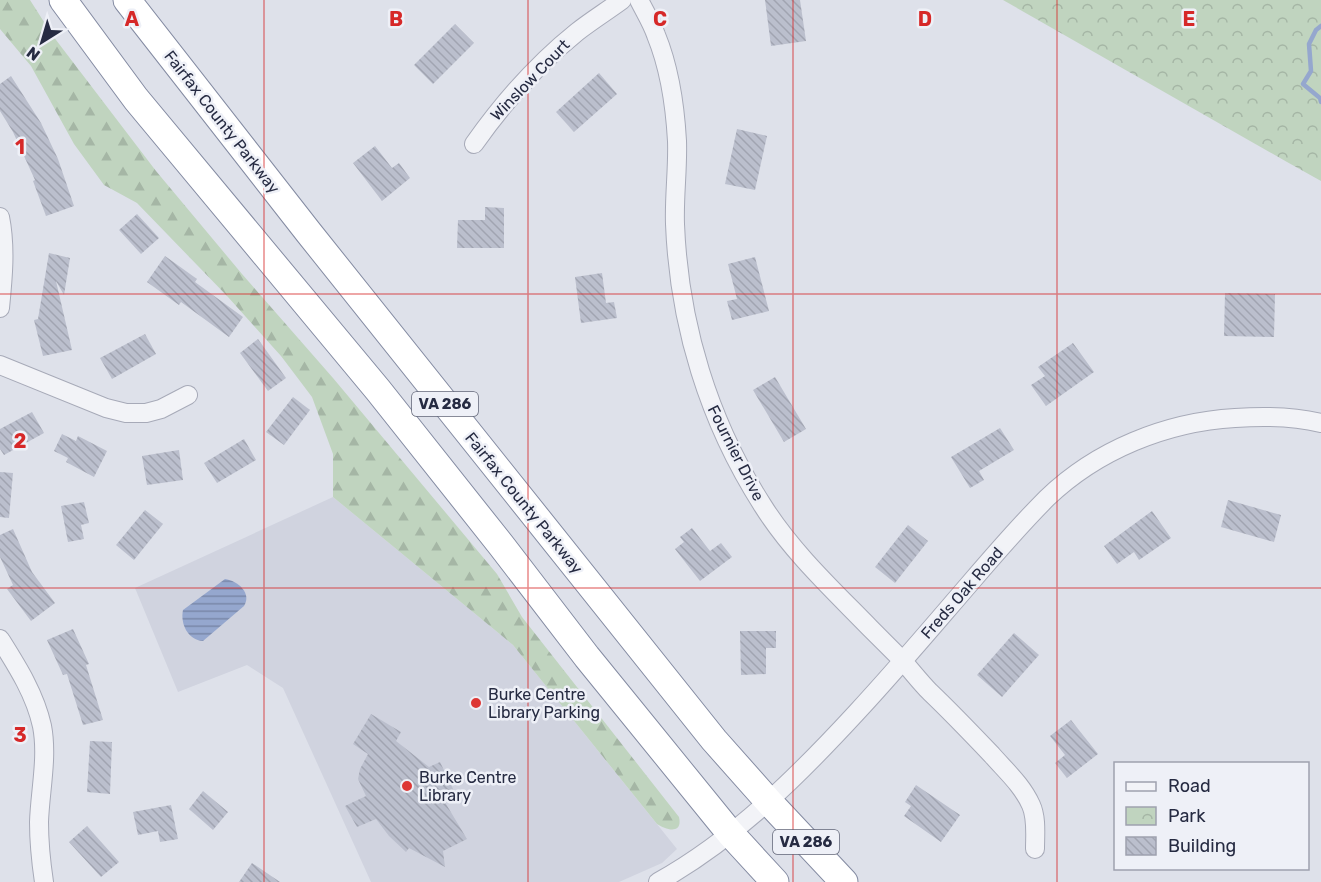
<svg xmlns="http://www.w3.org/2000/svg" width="1321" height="882" viewBox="0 0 1321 882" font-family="Rubik,sans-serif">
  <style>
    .built { fill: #d0d3df }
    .forest { fill: url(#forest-firs) }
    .park { fill: url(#park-crowns) }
    .water { fill: url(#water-rules) }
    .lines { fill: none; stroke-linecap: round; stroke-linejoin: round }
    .stream { stroke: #95a7ce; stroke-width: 4.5 }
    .building { fill: url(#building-back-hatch) }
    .minor-casing { stroke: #a7aab8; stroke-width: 20 }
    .highway-casing { stroke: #848ba2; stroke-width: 29 }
    .minor { stroke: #f2f3f7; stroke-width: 18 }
    .highway { stroke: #fff; stroke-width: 27 }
    .grid { fill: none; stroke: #d62828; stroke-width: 1.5; stroke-opacity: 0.55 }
    .poi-dot { fill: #dd3735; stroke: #eef0f7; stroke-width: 2 }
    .labels { text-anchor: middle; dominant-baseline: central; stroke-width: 5; stroke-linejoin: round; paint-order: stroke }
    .shield { fill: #eef0f7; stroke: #626678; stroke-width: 1.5 }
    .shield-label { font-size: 15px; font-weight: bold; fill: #262b42 }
    .street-label { font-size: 16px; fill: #262b42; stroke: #eef0f7 }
    .poi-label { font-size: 16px; fill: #262b42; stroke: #eef0f7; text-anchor: start }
    .grid-label { font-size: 20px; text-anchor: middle; font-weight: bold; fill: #d62828; stroke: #eef0f7; stroke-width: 5; stroke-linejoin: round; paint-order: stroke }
  </style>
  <defs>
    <pattern id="forest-firs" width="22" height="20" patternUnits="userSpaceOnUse" patternTransform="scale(1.5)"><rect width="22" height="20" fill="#c0d4bf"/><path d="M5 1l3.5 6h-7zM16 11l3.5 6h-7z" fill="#a5b6a5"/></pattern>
    <pattern id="park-crowns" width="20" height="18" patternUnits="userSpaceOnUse" patternTransform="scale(1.5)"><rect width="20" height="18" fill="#c0d4bf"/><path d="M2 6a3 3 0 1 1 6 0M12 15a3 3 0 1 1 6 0" fill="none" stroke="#a5b6a5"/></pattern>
    <pattern id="water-rules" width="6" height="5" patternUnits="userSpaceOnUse" patternTransform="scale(1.5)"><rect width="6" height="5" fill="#95a7ce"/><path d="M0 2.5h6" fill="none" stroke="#7988a9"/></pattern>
    <pattern id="building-back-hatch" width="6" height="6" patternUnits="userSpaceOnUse" patternTransform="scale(1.5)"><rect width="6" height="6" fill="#bbbfcd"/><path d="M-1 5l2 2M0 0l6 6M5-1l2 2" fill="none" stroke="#a1a4b1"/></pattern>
  </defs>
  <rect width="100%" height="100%" fill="#dee1ea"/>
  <polygon class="built" points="333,497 513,645 677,849 662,863 619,882 371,882 283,688 247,665 178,692 135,588"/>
  <path class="forest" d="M0,0h30l23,36 103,135 86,103 91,104 164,196 25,43 157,200c4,18 -13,13 -22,7l-144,-179 -180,-148v-43l-21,-57 -31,-41 -53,-59 -91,-94 -33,-18 -30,-41 -43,-78 -31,-37z"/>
  <polygon class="park" points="1003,0 1321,0 1321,181 1287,162"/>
  <path class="water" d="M225,579c13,2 27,14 19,27l-41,35c-15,-1 -23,-17 -20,-31z"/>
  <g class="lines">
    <polyline class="stream" points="1321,26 1316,30 1309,44 1311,71 1303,84 1320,98 1321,102"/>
  </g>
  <g class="building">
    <polygon points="765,0 800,0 806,41 771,46"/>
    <polygon points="455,24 474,43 433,84 414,65"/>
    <polygon points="599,73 617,94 574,132 556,112"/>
    <polygon points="11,76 41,123 58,159 74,206 46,216 33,181 35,180 13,132 0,111 0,84"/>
    <polygon points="737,129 767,136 755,190 725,184"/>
    <polygon points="375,146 392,168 399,163 410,178 382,201 353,163"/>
    <polygon points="485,207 504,208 504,248 457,248 458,220 485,220"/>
    <polygon points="137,214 159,238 141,254 119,230"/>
    <polygon points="49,253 70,258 64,295 56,281 72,350 43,356 34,320 38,319"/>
    <polygon points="165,256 197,279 195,282 243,317 229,337 181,302 179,305 147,282"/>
    <polygon points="755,257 769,311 732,320 727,301 737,299 728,264"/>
    <polygon points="602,273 606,303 614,302 617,318 581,323 575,277"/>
    <polygon points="1225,293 1275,294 1274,337 1224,336"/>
    <polygon points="145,334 156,354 112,379 100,358"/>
    <polygon points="258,339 286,378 268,391 240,353"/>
    <polygon points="1073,343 1094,372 1046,406 1031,385 1045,376 1038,367"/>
    <polygon points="775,377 806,429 784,442 753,390"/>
    <polygon points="293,397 310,410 284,445 266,432"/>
    <polygon points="32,412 44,433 4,455 0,449 0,429"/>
    <polygon points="1000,428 1014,450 979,471 984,480 970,488 951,457"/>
    <polygon points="62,434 76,441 78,436 107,451 94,477 66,462 68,458 54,451"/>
    <polygon points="244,439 256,460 217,483 204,463"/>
    <polygon points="179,450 183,480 147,485 142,456"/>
    <polygon points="0,472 13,473 9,518 0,517"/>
    <polygon points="1228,500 1281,515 1274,542 1221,527"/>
    <polygon points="84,502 89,523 81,525 84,539 68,542 61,506"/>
    <polygon points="145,510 163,524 134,560 116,545"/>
    <polygon points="1152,511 1171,538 1139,560 1134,552 1117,564 1104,546"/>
    <polygon points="908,525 928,541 895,583 875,567"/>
    <polygon points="692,528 710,551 721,543 732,557 700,581 675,549 684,542 680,537"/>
    <polygon points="13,529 32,572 55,603 31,621 7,589 13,585 0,557 0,535"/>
    <polygon points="73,629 89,664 86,665 103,720 83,725 67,674 63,675 47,640"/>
    <polygon points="740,631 776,631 776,648 766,648 766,674 741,675"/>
    <polygon points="1014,633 1039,655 1002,697 977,675"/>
    <polygon points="371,714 401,732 396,741 429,767 440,762 455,793 443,799 467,839 443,851 445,867 409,848 406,852 389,836 376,819 357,827 345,806 366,796 358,779 360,769 368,754 353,744"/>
    <polygon points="1071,720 1098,754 1067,778 1055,763 1065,755 1050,736"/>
    <polygon points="90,741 112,742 110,794 87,792"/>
    <polygon points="916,785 960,815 941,842 904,816 911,806 905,802"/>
    <polygon points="203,791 228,812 213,830 189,809"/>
    <polygon points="171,805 178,839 160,842 158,831 138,835 133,812"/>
    <polygon points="87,826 119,862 101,877 69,842"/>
    <polygon points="252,863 280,882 239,882"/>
  </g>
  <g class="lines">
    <g class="minor-casing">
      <g id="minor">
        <path d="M639,0c6,12 13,23 17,35 14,34 19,70 21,106 1,28 -3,55 -2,83 4,101 34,198 88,282 29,46 70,84 107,122 10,10 21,21 31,31 10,11 19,23 29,33 22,21 42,42 62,63 14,16 30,30 39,50 6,13 4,30 4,44"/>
        <path d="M474,144c29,-41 63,-80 103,-112 14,-11 30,-21 45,-32"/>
        <path d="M0,217c6,30 3,61 0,91"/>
        <polyline points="0,365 106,408 126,413 146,413 161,409 188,395"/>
        <path d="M0,639c17,27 35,55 42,87 6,31 -2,65 -3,96 0,21 2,40 5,60"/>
        <path d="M658,882c77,-43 140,-106 199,-170 39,-42 76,-86 114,-130 24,-28 49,-57 76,-84 50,-48 119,-76 188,-80 29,-2 58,-2 86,5"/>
      </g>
    </g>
    <g class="highway-casing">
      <g id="highway">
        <polyline points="63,0 136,99 378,390 501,545 587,657 730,833 775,882"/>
        <polyline points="127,0 309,233 714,740 769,802 844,882"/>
      </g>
    </g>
    <use href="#minor" class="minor"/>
    <use href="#highway" class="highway"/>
  </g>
  <path class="grid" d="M264,0v882M528,0v882M793,0v882M1057,0v882M0,294h1321M0,588h1321"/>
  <g class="poi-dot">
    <circle cx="476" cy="703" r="6"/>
    <circle cx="407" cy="786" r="6"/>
  </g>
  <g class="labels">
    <g class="shield">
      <rect x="412" y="392" width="66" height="24" rx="4.5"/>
      <rect x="773" y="830" width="66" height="24" rx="4.5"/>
    </g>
    <g class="shield-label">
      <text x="445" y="404">VA 286</text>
      <text x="806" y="842">VA 286</text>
    </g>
    <g class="street-label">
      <text transform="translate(530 80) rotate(-46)">Winslow Court</text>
      <text transform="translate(222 122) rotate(52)">Fairfax County Parkway</text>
      <text transform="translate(736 453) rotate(63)">Fournier Drive</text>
      <text transform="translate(524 503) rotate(51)">Fairfax County Parkway</text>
      <text transform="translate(962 593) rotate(-49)">Freds Oak Road</text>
    </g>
    <g class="poi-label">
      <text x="488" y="694">Burke Centre<tspan x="488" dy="18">Library Parking</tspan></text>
      <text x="419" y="777">Burke Centre<tspan x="419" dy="18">Library</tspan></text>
    </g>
  </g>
  <g class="grid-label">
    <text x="132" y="26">A</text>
    <text x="396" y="26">B</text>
    <text x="660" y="26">C</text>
    <text x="925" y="26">D</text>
    <text x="1189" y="26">E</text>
    <text x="20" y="154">1</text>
    <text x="20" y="448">2</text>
    <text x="20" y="742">3</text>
  </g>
  <rect x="1114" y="762" width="195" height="108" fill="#eef0f7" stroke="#9ea1af" stroke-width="1.5"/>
  <rect x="1126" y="782" width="30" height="9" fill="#f2f3f7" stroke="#9ea1af" stroke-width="1.5"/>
  <text x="1168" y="792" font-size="18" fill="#262b42">Road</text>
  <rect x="1126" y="807" width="30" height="18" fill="url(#park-crowns)" stroke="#9ea1af" stroke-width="1.5"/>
  <text x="1168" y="822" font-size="18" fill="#262b42">Park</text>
  <rect x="1126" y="837" width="30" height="18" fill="url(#building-back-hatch)" stroke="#9ea1af" stroke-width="1.5"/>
  <text x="1168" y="852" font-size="18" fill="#262b42">Building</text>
  <g transform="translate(42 42) rotate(217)" stroke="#eef0f7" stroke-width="4.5" paint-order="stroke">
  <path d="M0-4.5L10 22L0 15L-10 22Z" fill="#262b42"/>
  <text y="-9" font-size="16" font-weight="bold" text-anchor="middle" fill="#262b42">N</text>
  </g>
</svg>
